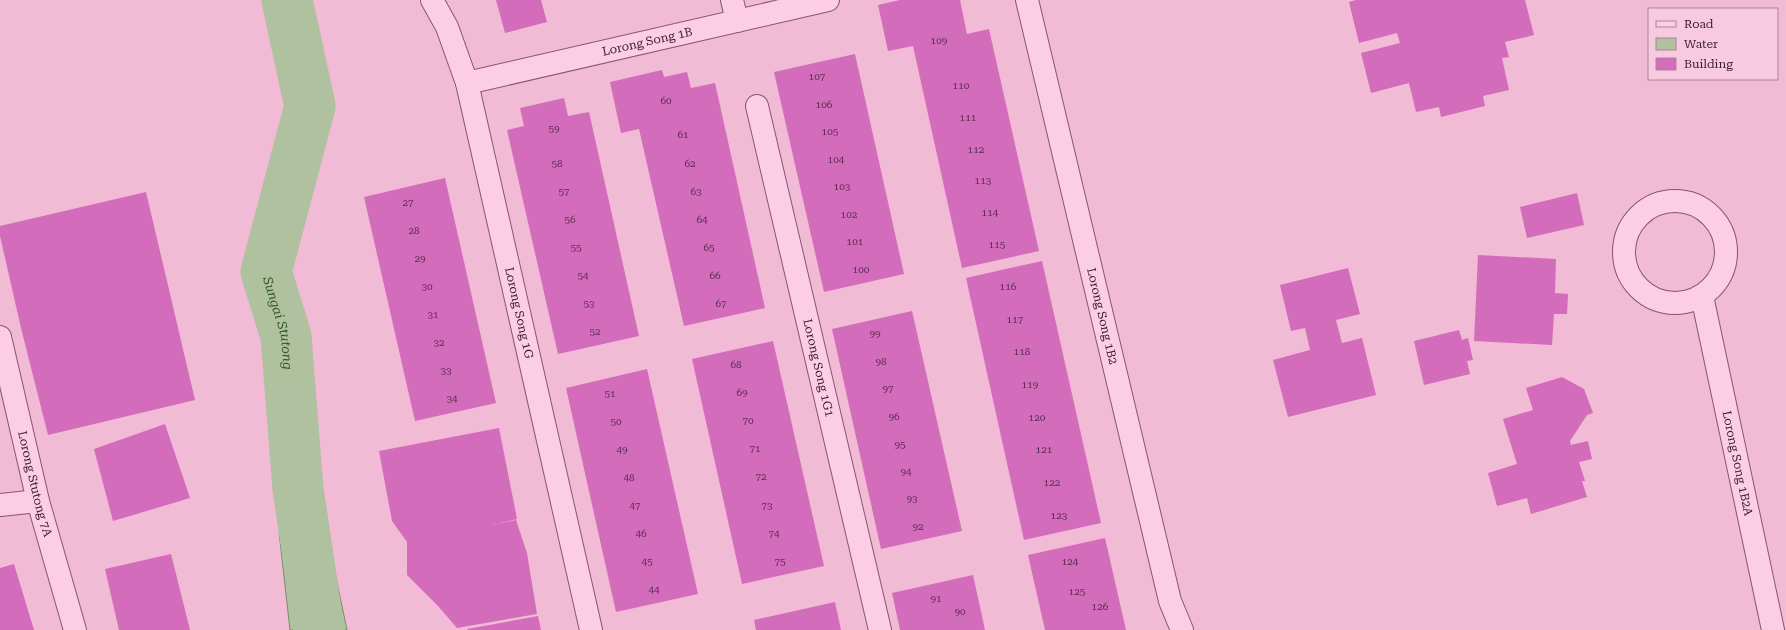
<svg xmlns="http://www.w3.org/2000/svg" width="1786" height="630" viewBox="0 0 1786 630" font-family="'Roboto Serif',serif">
  <style>
    .water { fill: #b0c19f; stroke: #788f66 }
    .lines { fill: none; stroke-linecap: round; stroke-linejoin: round }
    .river { stroke: #b0c19f; stroke-width: 51 }
    .building { fill: #d36cbb }
    .minor-casing { stroke: #895377; stroke-width: 24 }
    .minor { stroke: #fccee4; stroke-width: 22 }
    .labels { text-anchor: middle; dominant-baseline: central; stroke-width: 3; stroke-linejoin: round; paint-order: stroke }
    .number-label { font-size: 10px; fill: #5e2e51 }
    .street-label { font-size: 12px; fill: #371a2e; stroke: #f8cae0 }
    .water-label { font-size: 13px; font-style: italic; fill: #345827; stroke: #f8cae0 }
  </style>
  <rect width="100%" height="100%" fill="#f1bad5"/>
  <polygon class="water" points="322,510 347,630 290,630 279,532"/>
  <g class="lines">
    <path class="river" id="s1" d="M287,0l23,106 -44,166 20,64 12,153 21,141"/>
  </g>
  <g class="building">
    <polygon points="496,0 541,0 547,22 505,33"/>
    <polygon points="900,0 960,0 967,34 989,29 1039,251 962,268 913,46 888,51 878,5"/>
    <polygon points="1356,0 1525,0 1534,35 1505,42 1509,57 1502,58 1509,90 1483,96 1485,106 1441,117 1439,107 1416,112 1409,83 1371,93 1361,53 1400,43 1397,33 1359,43 1349,2"/>
    <polygon points="855,54 904,274 824,292 774,72"/>
    <polygon points="662,70 664,77 687,72 691,88 715,83 765,308 684,326 639,129 621,133 610,82"/>
    <polygon points="564,98 568,116 589,112 639,336 558,354 507,130 524,126 520,108"/>
    <polygon points="445,178 496,403 415,421 364,197"/>
    <polygon points="146,192 195,400 48,435 21,328 0,236 0,226"/>
    <polygon points="1577,193 1584,225 1527,238 1520,207"/>
    <polygon points="1478,255 1556,259 1555,293 1568,294 1567,314 1554,314 1552,345 1474,341"/>
    <polygon points="1042,261 1101,523 1024,540 966,278"/>
    <polygon points="1348,268 1360,314 1336,320 1342,343 1362,338 1376,395 1288,417 1273,360 1310,350 1305,328 1291,331 1280,285"/>
    <polygon points="912,311 962,531 881,549 832,329"/>
    <polygon points="1459,330 1462,340 1468,338 1473,360 1467,361 1470,374 1424,385 1414,341"/>
    <polygon points="773,341 824,566 742,584 692,359"/>
    <polygon points="647,369 698,594 616,612 566,388"/>
    <polygon points="1562,377 1584,389 1593,413 1587,415 1570,441 1571,445 1588,441 1592,459 1579,462 1585,481 1582,481 1587,497 1531,514 1527,498 1497,506 1488,473 1517,464 1503,419 1533,410 1526,388"/>
    <polygon points="165,424 190,498 113,521 94,449"/>
    <polygon points="499,428 517,519 492,525 516,520 527,553 537,614 457,628 438,606 407,575 407,542 392,521 379,451"/>
    <polygon points="1105,538 1126,630 1045,630 1028,555"/>
    <polygon points="171,554 190,630 119,630 105,569"/>
    <polygon points="14,564 34,630 0,630 0,568"/>
    <polygon points="973,575 985,630 900,630 892,593"/>
    <polygon points="835,602 841,630 756,630 754,620"/>
    <polygon points="538,616 541,630 468,630 467,629"/>
  </g>
  <g class="lines">
    <g class="minor-casing">
      <g id="minor">
        <path id="s2" d="M432,0l15,27 20,56 124,547"/>
        <polyline points="732,0 737,21"/>
        <path id="s3" d="M1027,0l143,601 12,29"/>
        <path id="s4" d="M467,83l361,-83"/>
        <path id="s5" d="M757,106l123,524"/>
        <circle cx="1675" cy="252" r="51"/>
        <path id="s6" d="M1702,296l71,334"/>
        <path id="s7" d="M0,337l38,164 37,129"/>
        <polyline points="0,505 38,501"/>
      </g>
    </g>
    <use href="#minor" class="minor"/>
  </g>
  <g class="labels">
    <g class="number-label">
      <text x="939" y="40">109</text>
      <text x="817" y="76">107</text>
      <text x="961" y="85">110</text>
      <text x="666" y="100">60</text>
      <text x="824" y="104">106</text>
      <text x="968" y="117">111</text>
      <text x="554" y="128">59</text>
      <text x="830" y="131">105</text>
      <text x="683" y="134">61</text>
      <text x="976" y="149">112</text>
      <text x="836" y="159">104</text>
      <text x="557" y="163">58</text>
      <text x="690" y="163">62</text>
      <text x="983" y="180">113</text>
      <text x="842" y="186">103</text>
      <text x="564" y="191">57</text>
      <text x="696" y="191">63</text>
      <text x="408" y="202">27</text>
      <text x="990" y="212">114</text>
      <text x="849" y="214">102</text>
      <text x="570" y="219">56</text>
      <text x="702" y="219">64</text>
      <text x="414" y="230">28</text>
      <text x="855" y="241">101</text>
      <text x="997" y="244">115</text>
      <text x="576" y="247">55</text>
      <text x="709" y="247">65</text>
      <text x="420" y="258">29</text>
      <text x="861" y="269">100</text>
      <text x="583" y="275">54</text>
      <text x="715" y="275">66</text>
      <text x="427" y="286">30</text>
      <text x="1008" y="286">116</text>
      <text x="589" y="303">53</text>
      <text x="721" y="303">67</text>
      <text x="433" y="314">31</text>
      <text x="1015" y="319">117</text>
      <text x="595" y="331">52</text>
      <text x="875" y="333">99</text>
      <text x="439" y="342">32</text>
      <text x="1022" y="351">118</text>
      <text x="881" y="361">98</text>
      <text x="736" y="364">68</text>
      <text x="446" y="370">33</text>
      <text x="1030" y="384">119</text>
      <text x="888" y="388">97</text>
      <text x="742" y="392">69</text>
      <text x="610" y="393">51</text>
      <text x="452" y="398">34</text>
      <text x="894" y="416">96</text>
      <text x="1037" y="417">120</text>
      <text x="748" y="420">70</text>
      <text x="616" y="421">50</text>
      <text x="900" y="444">95</text>
      <text x="755" y="448">71</text>
      <text x="622" y="449">49</text>
      <text x="1044" y="449">121</text>
      <text x="906" y="471">94</text>
      <text x="761" y="476">72</text>
      <text x="629" y="477">48</text>
      <text x="1052" y="482">122</text>
      <text x="912" y="498">93</text>
      <text x="635" y="505">47</text>
      <text x="767" y="505">73</text>
      <text x="1059" y="515">123</text>
      <text x="918" y="526">92</text>
      <text x="641" y="533">46</text>
      <text x="774" y="533">74</text>
      <text x="647" y="561">45</text>
      <text x="780" y="561">75</text>
      <text x="1070" y="561">124</text>
      <text x="654" y="589">44</text>
      <text x="1077" y="591">125</text>
      <text x="936" y="598">91</text>
      <text x="1100" y="606">126</text>
      <text x="960" y="611">90</text>
    </g>
    <g class="street-label">
      <text stroke="none"><textPath href="#s4" startOffset="185">Lorong Song 1B</textPath></text>
      <text stroke="none"><textPath href="#s2" startOffset="326">Lorong Song 1G</textPath></text>
      <text stroke="none"><textPath href="#s3" startOffset="325">Lorong Song 1B2</textPath></text>
      <text stroke="none"><textPath href="#s5" startOffset="269">Lorong Song 1G1</textPath></text>
      <text stroke="none"><textPath href="#s6" startOffset="171">Lorong Song 1B2A</textPath></text>
      <text stroke="none"><textPath href="#s7" startOffset="151">Lorong Stutong 7A</textPath></text>
    </g>
    <g class="water-label">
      <text stroke="none"><textPath href="#s1" startOffset="333">Sungai Stutong</textPath></text>
    </g>
  </g>
  <rect x="1648" y="8" width="130" height="72" fill="#f8cae0" stroke="#ab8499"/>
  <rect x="1656" y="21" width="20" height="6" fill="#fccee4" stroke="#ab8499"/>
  <text x="1684" y="28" font-size="12" fill="#371a2e">Road</text>
  <rect x="1656" y="38" width="20" height="12" fill="#b0c19f" stroke="#ab8499"/>
  <text x="1684" y="48" font-size="12" fill="#371a2e">Water</text>
  <rect x="1656" y="58" width="20" height="12" fill="#d36cbb" stroke="#ab8499"/>
  <text x="1684" y="68" font-size="12" fill="#371a2e">Building</text>
</svg>
